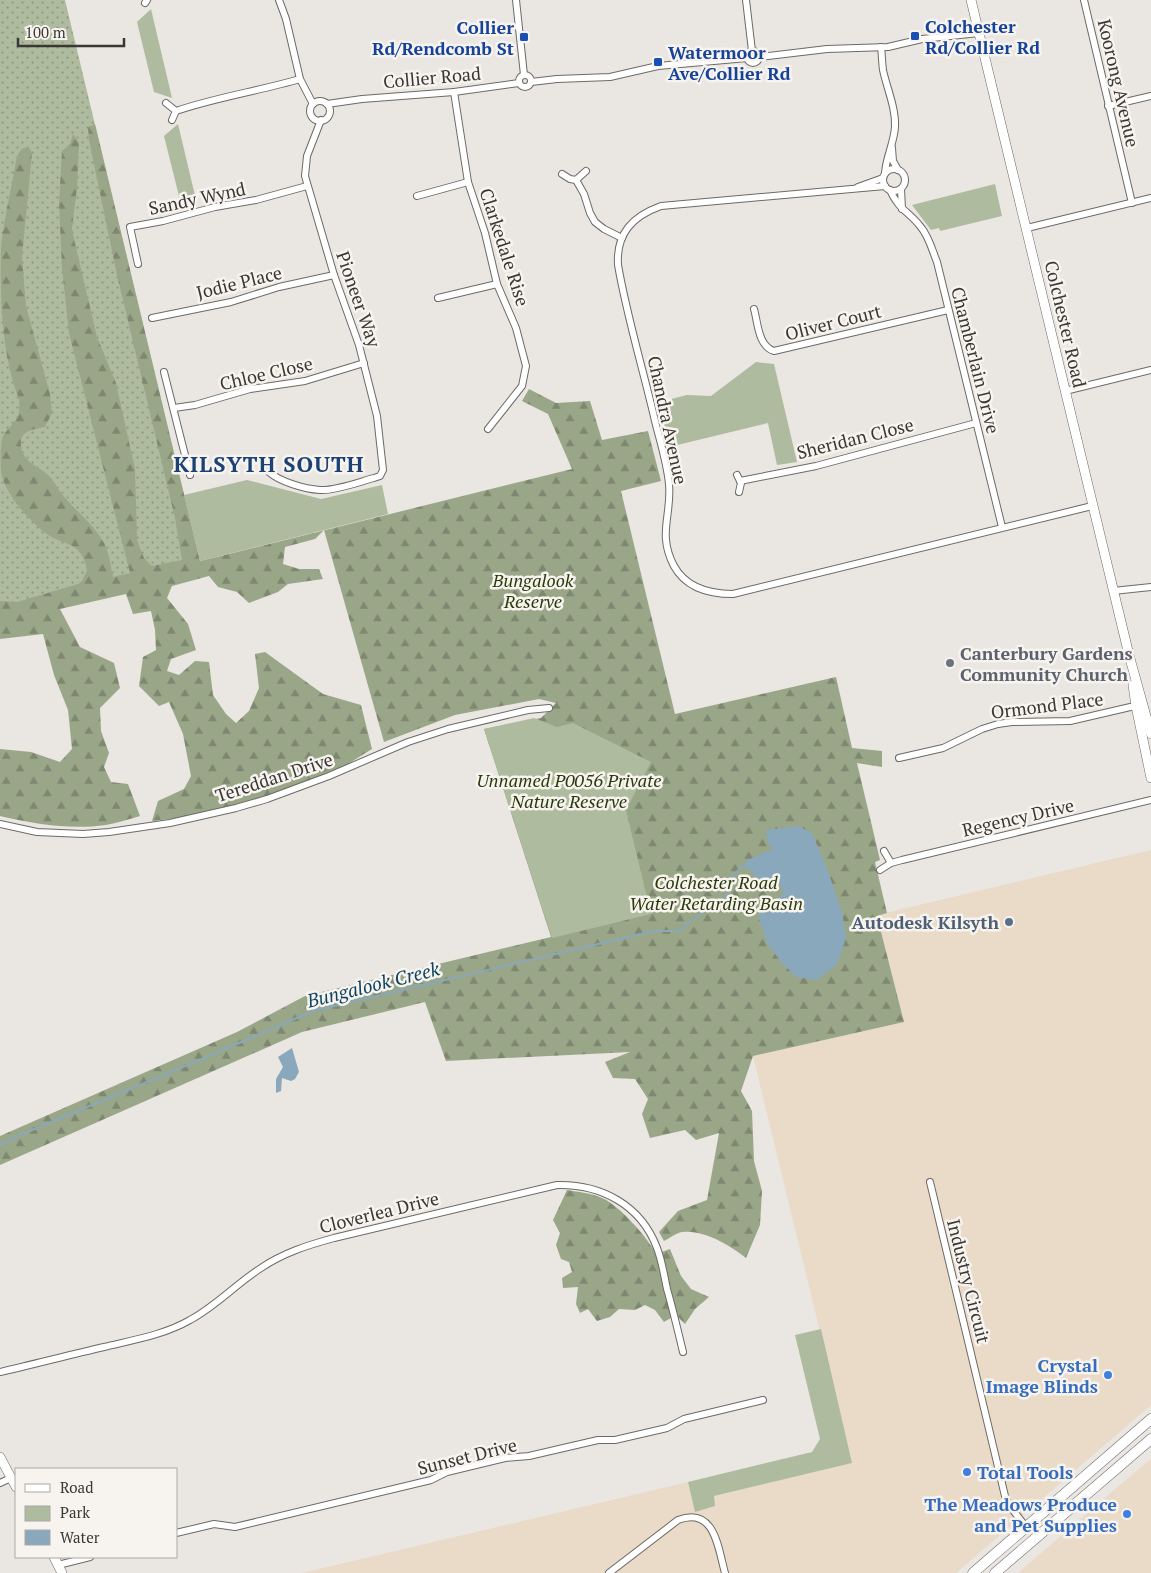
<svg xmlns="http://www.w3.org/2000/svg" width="1151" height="1573" viewBox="0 0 1151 1573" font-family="'PT Serif',serif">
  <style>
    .industrial { fill: #eadac8 }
    .grass { fill: url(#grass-dots) }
    .forest { fill: url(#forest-firs) }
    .park { fill: #aebb9e }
    .water { fill: #8aa8bc }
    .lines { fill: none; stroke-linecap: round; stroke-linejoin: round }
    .stream { stroke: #8aa8bc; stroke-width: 2 }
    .minor-casing { stroke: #6d6a66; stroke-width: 8 }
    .secondary-casing { stroke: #6d6a66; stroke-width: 10 }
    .primary-casing { stroke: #6d6a66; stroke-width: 11 }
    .minor { stroke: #fff; stroke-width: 6 }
    .secondary { stroke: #fff; stroke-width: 9 }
    .primary { stroke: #fff; stroke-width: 10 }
    .transit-dot { fill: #1a4fb4; stroke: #f7f3ef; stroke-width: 2 }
    .worship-dot { fill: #6b7280; stroke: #f7f3ef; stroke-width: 2 }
    .service-dot { fill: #5c6f8a; stroke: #f7f3ef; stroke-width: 2 }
    .shop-dot { fill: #3f7fe0; stroke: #f7f3ef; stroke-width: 2 }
    .labels { text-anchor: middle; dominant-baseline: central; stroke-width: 5; stroke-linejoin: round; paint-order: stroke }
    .transit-label { font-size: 18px; font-weight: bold; fill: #164399; stroke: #f7f3ef; text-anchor: start }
    .street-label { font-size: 18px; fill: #3a3836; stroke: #f7f3ef }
    .park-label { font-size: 18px; font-style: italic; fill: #2a3b0a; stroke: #f7f3ef }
    .worship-label { font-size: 18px; font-weight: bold; fill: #5b616d; stroke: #f7f3ef; text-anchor: start }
    .service-label { font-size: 18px; font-weight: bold; fill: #4e5e75; stroke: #f7f3ef; text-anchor: end }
    .shop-label { font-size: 18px; font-weight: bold; fill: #366cbe; stroke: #f7f3ef; text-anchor: end }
    .water-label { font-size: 19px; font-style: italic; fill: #0d4462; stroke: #f7f3ef }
    .district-label { font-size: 22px; font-weight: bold; letter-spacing: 1px; fill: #1a4276; stroke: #f7f3ef }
  </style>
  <defs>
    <pattern id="grass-dots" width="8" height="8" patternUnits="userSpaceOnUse" patternTransform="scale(1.25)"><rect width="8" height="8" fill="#aebb9e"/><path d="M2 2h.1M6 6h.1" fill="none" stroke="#8f9982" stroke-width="1.8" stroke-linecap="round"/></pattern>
    <pattern id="forest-firs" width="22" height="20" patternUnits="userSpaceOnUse" patternTransform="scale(1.25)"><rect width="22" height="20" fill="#99a688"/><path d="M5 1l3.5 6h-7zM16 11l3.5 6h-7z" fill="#7e8870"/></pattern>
  </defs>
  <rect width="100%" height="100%" fill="#eae6e2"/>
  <g class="industrial">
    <polygon points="1151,850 1151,1405 956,1573 302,1573 688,1482 693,1501 852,1463 753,1056 904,1022 877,915"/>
    <polygon points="1151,1459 1151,1573 1018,1573 1120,1485"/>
  </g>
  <polygon class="grass" points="0,0 65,0 200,561 0,617"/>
  <g class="forest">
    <path d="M95,124l105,437 372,-92 -24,-55 -26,-13 7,-12 27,14 34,-2 12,39 46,-9 13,50 -40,10 54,223 161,-37 16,71 30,3v16l-25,-4 23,97 -5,2 12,51 -10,3 27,106 -151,34 -12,35 11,20 2,50 8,30 -2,34 -14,33c-16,-13 -43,-29 -64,-26 -6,1 -12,6 -18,9l-5,-9 19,-21 29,-11 12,-67 -23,7 -11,-10 -35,8 -8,-24 6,-15 -13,-20 -22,-1 -8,-16 25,-10 -184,9 -21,-59 -123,30 -302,133v-29l237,-104 68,-36 246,-59 -67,-208 57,-11 15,-15 -17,-4 -84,16 -71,27 -60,-212 -9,9 -30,8 -2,17 16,5h20l4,10 -35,5 -10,8 -29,11 -12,-11 -19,-5 -9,-11 -37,10 -5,12 21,26 8,26 -25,9 -4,12 12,4 16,-14 14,1 4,33 13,19 10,9 13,-12 10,-23 -4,-34 10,-2 58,42 38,11 11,44c-13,8 -26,17 -39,23 -57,24 -120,43 -181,49l6,-20 26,-12 7,-13 -8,-42 -14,-32 -10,4 -20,-20 4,-29 13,-7 -1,-20 -4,-19 -18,3 -7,-20 -66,15 20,38 34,16 6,25 -20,20 1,23 8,22 -5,14 7,15 17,2 12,32c-11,3 -23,7 -34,9 -36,5 -71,-1 -106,-9v-67l31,3 29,10 12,-13 -4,-39 -14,-35 -11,-41 -43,5v-38l17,1 61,-18 4,-3 5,-11c-6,-31 -24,-23 -43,-38 -17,-14 -35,-34 -42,-55 -2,-10 -2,-32 1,-41 11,-16 18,-15 16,-37 -18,-45 -19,-104 -18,-152 3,-30 11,-61 16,-91 3,-5 6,-10 12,-8l3,5 -10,104 4,49 24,88 2,19 -7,14c-11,2 -26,4 -24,18 2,18 16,20 27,30 6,5 9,13 14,19 13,17 32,30 42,49 5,10 7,23 9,34l17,-4 -61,-240 -7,-65 -3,-65 3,-52 8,-7 3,-10 6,9 -2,45 -5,40 2,11 23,98 19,46 19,86 2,71 7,18 8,8 30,-6 -7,-42 -58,-243 -28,-135 -1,-13z"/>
    <path d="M567,1190c11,2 24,3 35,8 17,7 46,40 54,56l14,-5 11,27 10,13 18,8 -14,12 -10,15 -9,-9 -12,7 -9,-12 -10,-5 -10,5 -16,-1 -9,8 -13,4 -9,-12 -8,4 -4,-9 2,-17 -15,1 -1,-10 10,-6 -3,-10 -8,-3 -5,-14 4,-12 -7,-13z"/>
  </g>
  <g class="park">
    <polygon points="151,9 172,98 154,92 137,22"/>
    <polygon points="178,124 197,204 182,208 164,136"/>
    <polygon points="995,184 1002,216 940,231 939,228 931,230 912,205"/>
    <polygon points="756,362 774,364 797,462 777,465 768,423 669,447 659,402 687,395 711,396"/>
    <polygon points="247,480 321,499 382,485 388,514 200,561 184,495"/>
    <polygon points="534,718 557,727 573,723 651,762 626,810 651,914 552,938 484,729"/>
    <polygon points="821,1329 852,1463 714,1496 715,1506 695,1512 688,1482 812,1452 820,1439 795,1335"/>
  </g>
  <g class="water">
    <polygon points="798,826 812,833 826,866 842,912 846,938 837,964 817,980 796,977 782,963 767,943 759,919 761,906 776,900 783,894 782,888 775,881 761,883 751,871 743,866 748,860 773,849 768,843 766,830"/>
    <polygon points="292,1048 299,1072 295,1079 291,1081 282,1078 281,1091 276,1093 276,1079 283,1067 278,1057"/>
  </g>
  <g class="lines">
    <polyline class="stream" points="0,1145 20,1135 202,1059 313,1011 654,931 680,931 687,923 699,916 706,907 725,898 733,875 743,866"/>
    <g class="minor-casing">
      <g id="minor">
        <polyline points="279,0 286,19 300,79 313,104"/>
        <polyline points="516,0 524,75"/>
        <polyline points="746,0 752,51"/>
        <polyline points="1084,0 1132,203"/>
        <polyline points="145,3 147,0"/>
        <path d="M881,47c1,8 1,16 2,23 4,19 13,38 12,57 -1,16 -9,30 -10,46"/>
        <circle cx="753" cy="57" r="6"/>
        <polyline points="760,57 827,49 888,47 922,39 979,33"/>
        <circle cx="525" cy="81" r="6"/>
        <polyline points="531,82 557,79 610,77 658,66 747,58"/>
        <polyline points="454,92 468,182 485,233 497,284 516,328 526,366 522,386 488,429"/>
        <circle cx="320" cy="111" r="10"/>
        <polyline points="166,103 176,111 172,120"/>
        <polyline points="327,104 362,99 454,92 519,83"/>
        <polyline points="1108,106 1151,96"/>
        <path d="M176,111c41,-14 83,-20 124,-32"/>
        <polyline points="892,148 893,161 898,170"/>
        <circle cx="894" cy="180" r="11"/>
        <polyline points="562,174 570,179 576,180 586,171"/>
        <polyline points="576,180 584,194 590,213 595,222 604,229 622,238"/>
        <path d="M885,186l-224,20c-28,10 -45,27 -43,59 9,52 25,104 37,156 5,20 12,42 14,63 3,31 -12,50 5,82 12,22 36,28 59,28l359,-88"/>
        <polyline points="858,187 883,178"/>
        <polyline points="901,189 902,209"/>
        <path d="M890,190c9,20 18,21 30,36 9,10 12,24 17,36l65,265"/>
        <polyline points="417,196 468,182"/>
        <polyline points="1027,228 1151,198"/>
        <polyline points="138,264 130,227 163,221 215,207 256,200 307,186"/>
        <polyline points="438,298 497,284"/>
        <path d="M754,309c4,14 4,37 20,42l174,-41"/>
        <polyline points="152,318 231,302 279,287 334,275"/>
        <polyline points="164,372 190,475"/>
        <polyline points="1065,391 1151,370"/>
        <polyline points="174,408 195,405 250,389 305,381 364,363"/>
        <path d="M269,472c11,10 36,17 51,18 15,1 39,-8 54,-12l6,-2 3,-6 -6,-54 -18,-71 -25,-70 -29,-99 2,-20 14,-36"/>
        <polyline points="737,475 741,483 739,492"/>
        <polyline points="740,481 816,466 976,423"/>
        <polyline points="1113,591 1151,587"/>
        <polyline points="899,758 943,748 982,729 998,724 1012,722 1070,721 1139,705"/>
        <polyline points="0,824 37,832 83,834 109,832 170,823 236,808 267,799 329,776 408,742 448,729 528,710 549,708"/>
        <polyline points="884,851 891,863"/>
        <polyline points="880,870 891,863 902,860 1151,800"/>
        <polyline points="930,1182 1005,1496 1009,1505 1026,1527"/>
        <path d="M0,1372c35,-8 69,-17 104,-25 29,-7 60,-12 86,-27 26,-14 46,-36 71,-52 22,-15 47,-23 73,-30l223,-53c44,-1 84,20 100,63 5,13 7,27 10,41 6,21 11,42 16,63"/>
        <polyline points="0,1483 11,1478"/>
        <polyline points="176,1533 214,1524 235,1527 431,1480 447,1472 505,1458 529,1456 598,1440 615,1440 667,1428 684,1419 763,1400"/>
        <polyline points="58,1565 90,1557"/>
        <path d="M609,1573l69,-53c37,-14 40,28 47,53"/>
      </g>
    </g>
    <g class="secondary-casing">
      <g id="secondary">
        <polyline points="971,0 1129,655 1151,734"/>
        <polyline points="1133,685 1136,706 1151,778"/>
        <polyline points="0,1457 16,1487"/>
        <polyline points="54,1557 62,1573"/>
      </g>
    </g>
    <g class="primary-casing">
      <g id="primary">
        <polyline points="973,1573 1151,1419"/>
        <polyline points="995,1573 1151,1439"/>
      </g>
    </g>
    <use href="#minor" class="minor"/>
    <use href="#secondary" class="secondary"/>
    <use href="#primary" class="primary"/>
  </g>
  <g class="transit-dot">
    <rect x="910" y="31" width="10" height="10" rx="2.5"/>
    <rect x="519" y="32" width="10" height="10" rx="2.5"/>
    <rect x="653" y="57" width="10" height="10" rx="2.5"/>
  </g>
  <circle class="worship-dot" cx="950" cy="663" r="5"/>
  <circle class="service-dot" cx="1009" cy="922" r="5"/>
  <g class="shop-dot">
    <circle cx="1108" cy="1375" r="5"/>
    <circle cx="967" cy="1472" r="5"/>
    <circle cx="1127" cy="1514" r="5"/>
  </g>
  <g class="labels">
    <g class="transit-label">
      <text x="925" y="26">Colchester<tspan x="925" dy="21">Rd/Collier Rd</tspan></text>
      <text x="514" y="27" text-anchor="end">Collier<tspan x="514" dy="21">Rd/Rendcomb St</tspan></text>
      <text x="668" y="52">Watermoor<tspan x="668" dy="21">Ave/Collier Rd</tspan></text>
    </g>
    <g class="street-label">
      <text transform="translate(432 77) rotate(-5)">Collier Road</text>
      <text transform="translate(1119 83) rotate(77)">Koorong Avenue</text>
      <text transform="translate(197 198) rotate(-12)">Sandy Wynd</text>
      <text transform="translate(505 247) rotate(72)">Clarkedale Rise</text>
      <text transform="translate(239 282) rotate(-14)">Jodie Place</text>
      <text transform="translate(359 299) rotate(71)">Pioneer Way</text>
      <text transform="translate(833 322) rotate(-14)">Oliver Court</text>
      <text transform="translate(1066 324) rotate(77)">Colchester Road</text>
      <text transform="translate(976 360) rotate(76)">Chamberlain Drive</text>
      <text transform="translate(266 373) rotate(-13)">Chloe Close</text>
      <text transform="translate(668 420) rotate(78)">Chandra Avenue</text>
      <text transform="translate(855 438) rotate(-14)">Sheridan Close</text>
      <text transform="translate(1047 705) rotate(-7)">Ormond Place</text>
      <text transform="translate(274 777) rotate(-18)">Tereddan Drive</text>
      <text transform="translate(1018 817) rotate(-13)">Regency Drive</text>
      <text transform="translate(379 1212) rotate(-14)">Cloverlea Drive</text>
      <text transform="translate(969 1281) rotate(76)">Industry Circuit</text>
      <text transform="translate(467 1456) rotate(-14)">Sunset Drive</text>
    </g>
    <g class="park-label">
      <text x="533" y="580">Bungalook<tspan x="533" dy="21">Reserve</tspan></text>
      <text x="569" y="780">Unnamed P0056 Private<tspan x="569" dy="21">Nature Reserve</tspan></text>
      <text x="716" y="882">Colchester Road<tspan x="716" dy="21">Water Retarding Basin</tspan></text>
    </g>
    <g class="worship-label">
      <text x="960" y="653">Canterbury Gardens<tspan x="960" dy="21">Community Church</tspan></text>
    </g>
    <g class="service-label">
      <text x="999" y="922">Autodesk Kilsyth</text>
    </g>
    <g class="shop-label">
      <text x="1098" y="1365">Crystal<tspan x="1098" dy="21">Image Blinds</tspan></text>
      <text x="977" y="1472" text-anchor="start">Total Tools</text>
      <text x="1117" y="1504">The Meadows Produce<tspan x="1117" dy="21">and Pet Supplies</tspan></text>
    </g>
    <g class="water-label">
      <text transform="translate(373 984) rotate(-14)">Bungalook Creek</text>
    </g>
    <g class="district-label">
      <text x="269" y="463">KILSYTH SOUTH</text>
    </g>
  </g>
  <rect x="15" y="1468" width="162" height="90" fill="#f7f3ef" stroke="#aba8a5"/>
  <rect x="25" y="1484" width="25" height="8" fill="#ffffff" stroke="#aba8a5"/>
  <text x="60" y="1493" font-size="15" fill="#3a3836">Road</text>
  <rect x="25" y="1506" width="25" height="15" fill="#aebb9e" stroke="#aba8a5"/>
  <text x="60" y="1518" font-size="15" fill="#3a3836">Park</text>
  <rect x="25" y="1530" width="25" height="15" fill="#8aa8bc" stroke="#aba8a5"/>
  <text x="60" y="1543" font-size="15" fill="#3a3836">Water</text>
  <path d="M18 38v8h106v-8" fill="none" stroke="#3a3836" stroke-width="2.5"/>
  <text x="25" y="38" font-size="15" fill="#3a3836" stroke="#f7f3ef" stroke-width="4" paint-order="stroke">100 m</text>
</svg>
